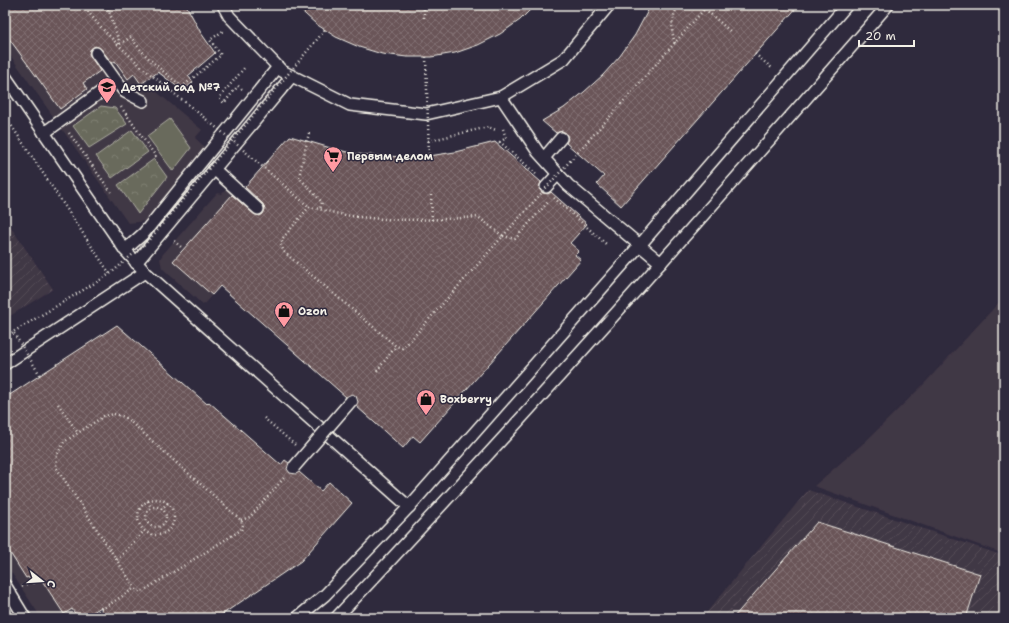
<svg xmlns="http://www.w3.org/2000/svg" width="1009" height="623" viewBox="0 0 1009 623" font-family="'Shantell Sans',sans-serif">
  <style>
    .built { fill: #413745 }
    .industrial { fill: url(#industrial-furrows) }
    .park { fill: url(#park-crowns); stroke: #aeaea2 }
    .pitch { fill: #696a5b; stroke: #aeaea2 }
    .building { fill: url(#building-cross-hatch); stroke: #f4f1e8 }
    .lines { fill: none; stroke-linecap: round; stroke-linejoin: round }
    .lane-casing { stroke: #f4f1e8; stroke-width: 14 }
    .path { stroke: #f4f1e8; stroke-width: 2.5; stroke-dasharray: 1 3; stroke-linecap: butt }
    .lane { stroke: #2f2a3d; stroke-width: 11 }
    .lane-bridge-casing { stroke: #f4f1e8; stroke-width: 14; stroke-linecap: butt }
    .path-bridge { stroke: #f4f1e8; stroke-width: 2.5; stroke-dasharray: 1 3; stroke-linecap: butt }
    .lane-bridge { stroke: #2f2a3d; stroke-width: 11 }
    .labels { text-anchor: middle; dominant-baseline: central; stroke-width: 3; stroke-linejoin: round; paint-order: stroke }
    .poi-label { font-size: 11px; font-weight: bold; fill: #f4f1e8; stroke: #2f2a3d; text-anchor: start }
  </style>
  <defs>
    <pattern id="industrial-furrows" width="10" height="10" patternUnits="userSpaceOnUse"><rect width="10" height="10" fill="#413745"/><path d="M-1 1l2-2M0 10L10 0M9 11l2-2" fill="none" stroke="#544b57"/></pattern>
    <pattern id="park-crowns" width="20" height="18" patternUnits="userSpaceOnUse"><rect width="20" height="18" fill="#696a5b"/><path d="M2 6a3 3 0 1 1 6 0M12 15a3 3 0 1 1 6 0" fill="none" stroke="#7f8073"/></pattern>
    <pattern id="building-cross-hatch" width="8" height="8" patternUnits="userSpaceOnUse"><rect width="8" height="8" fill="#6a5559"/><path d="M0 0l8 8M0 8l8-8" fill="none" stroke="#806e71"/></pattern>
  </defs>
  <rect width="100%" height="100%" fill="#2f2a3d"/>
  <filter id="ink" filterUnits="userSpaceOnUse"><feTurbulence type="fractalNoise" baseFrequency=".025" numOctaves="2"/><feDisplacementMap in="SourceGraphic" scale="8" xChannelSelector="R" yChannelSelector="G"/><feConvolveMatrix kernelMatrix="1 2 1 2 8 2 1 2 1" color-interpolation-filters="sRGB"/></filter>
  <g filter="url(#ink)">
    <g class="built">
      <polygon points="5,8 100,40 128,79 134,74 141,84 145,82 202,130 195,138 206,148 146,221 128,223 5,48"/>
      <polygon points="234,180 272,213 220,286 203,305 162,268 160,259 163,254 217,193 222,194"/>
      <polygon points="1004,297 1004,554 814,486 866,441 924,384"/>
      <polygon points="10,531 64,614 72,609 84,618 58,618 38,613 5,563 5,534"/>
    </g>
    <g class="industrial">
      <polygon points="5,219 53,289 5,319"/>
      <polygon points="808,490 1004,556 1004,618 702,618"/>
    </g>
    <g class="park">
      <polygon points="101,106 115,108 127,124 89,148 73,126"/>
      <polygon points="132,130 148,152 112,178 96,156"/>
      <polygon points="154,159 167,177 138,214 118,185"/>
    </g>
    <polygon class="pitch" points="170,119 191,148 173,171 147,136"/>
    <g class="building">
      <polygon points="5,5 186,5 201,33 215,53 188,76 193,82 183,91 158,72 141,84 134,74 128,79 115,61 112,63 101,49 95,46 90,50 89,54 100,71 83,83 87,89 60,109 5,33"/>
      <polygon points="295,5 535,5 520,20 500,34 478,45 455,53 431,57 407,57 382,54 359,47 336,37 316,24"/>
      <polygon points="651,5 799,5 621,206 597,184 604,176 566,143 568,139 566,133 562,131 556,133 542,121 564,108 584,92 603,75 620,56 635,35"/>
      <polygon points="290,136 334,149 356,154 402,157 429,156 455,152 495,142 541,182 539,189 542,192 548,194 551,192 587,224 570,243 579,251 575,255 581,260 420,442 413,436 403,448 356,406 358,402 356,396 352,394 346,397 220,286 212,295 173,261 232,195 254,214 260,216 263,214 265,210 263,204 245,187"/>
      <polygon points="117,325 207,404 209,402 281,465 285,460 289,463 287,469 290,473 296,474 299,472 321,491 329,482 352,503 301,561 217,618 102,618 101,607 84,618 78,618 72,609 64,614 41,579 33,584 28,577 26,578 5,545 5,398"/>
      <polygon points="817,522 980,574 966,618 733,618"/>
    </g>
    <g class="lines">
      <g class="lane-casing">
        <g id="lane">
          <polyline points="223,5 229,16 282,71 350,105 426,114 501,97 564,59 609,5"/>
          <polyline points="96,53 116,81"/>
          <polyline points="5,76 125,250 145,272 409,507"/>
          <polyline points="501,97 538,152 568,185 661,263"/>
          <polyline points="44,133 116,81 125,92 143,101"/>
          <polyline points="544,158 561,138"/>
          <polyline points="214,169 258,209"/>
          <polyline points="546,187 558,174"/>
          <polyline points="125,250 144,233 278,67"/>
          <polyline points="136,263 292,76"/>
          <polyline points="5,364 145,272"/>
          <polyline points="5,585 25,618"/>
          <polyline points="297,618 325,595 409,507 640,245 847,5"/>
          <path d="M336,618c189,-200 371,-406 552,-613"/>
        </g>
      </g>
      <g class="path">
        <path d="M83,5c17,24 40,44 61,64"/>
        <polyline points="107,5 120,44"/>
        <polyline points="424,5 424,19"/>
        <polyline points="705,9 731,32"/>
        <path d="M675,43c-5,-14 -3,-25 3,-38"/>
        <path d="M120,44l11,-7c13,20 32,34 51,50l39,-32 -11,-15 13,-9"/>
        <polyline points="755,54 773,69"/>
        <polyline points="242,89 238,86 224,103 219,98 245,67"/>
        <polyline points="621,104 708,5"/>
        <polyline points="121,107 157,158"/>
        <polyline points="5,116 110,274"/>
        <polyline points="503,129 506,138 500,142 536,174"/>
        <polyline points="69,133 111,192"/>
        <polyline points="309,133 299,177 320,200 322,202 320,209"/>
        <polyline points="428,141 488,127 496,130"/>
        <polyline points="431,195 432,220"/>
        <polyline points="554,198 606,244"/>
        <path d="M309,207c12,2 24,6 36,8 44,7 89,5 133,2l25,19 -96,108 -5,4 -6,-2 -112,-94 -3,-7 2,-7z"/>
        <polyline points="503,236 515,239 549,201"/>
        <polyline points="174,241 181,247"/>
        <polyline points="5,337 13,332"/>
        <polyline points="377,371 396,346"/>
        <polyline points="58,404 78,433"/>
        <polygon points="114,414 125,417 241,520 243,525 241,530 143,591 138,591 135,588 56,467 57,455 64,442 104,416"/>
        <polyline points="264,418 295,445"/>
        <circle cx="156" cy="517" r="18"/>
        <polyline points="148,501 151,508"/>
        <circle cx="156" cy="517" r="10"/>
        <polyline points="161,509 168,503"/>
        <polyline points="241,520 250,517 284,478"/>
        <polyline points="117,560 144,531"/>
        <polyline points="22,587 28,583"/>
        <polyline points="88,618 135,588"/>
      </g>
      <use href="#lane" class="lane"/>
      <g class="lane-bridge-casing">
        <polyline id="lane-bridge" points="294,467 351,401"/>
      </g>
      <g class="path-bridge">
        <polyline points="426,57 429,156"/>
        <polyline points="144,69 233,141 309,207"/>
        <polyline points="503,236 621,104"/>
        <polyline points="40,375 13,332 110,274 148,241 325,30"/>
      </g>
      <use href="#lane-bridge" class="lane-bridge"/>
    </g>
  </g>
  <defs>
    <g id="school-pin" transform="scale(1)"><path d="M0 17L-7.5 6A9.5 9.5 0 1 1 7.5 6Z" fill="#ff9aa2" stroke="#2f2a3d"/><path d="M0-5L7-2L0 1L-7-2ZM-4 1L0 2.5L4 1V4Q0 6-4 4Z" fill="#111"/></g>
    <g id="supermarket-pin" transform="scale(1)"><path d="M0 17L-7.5 6A9.5 9.5 0 1 1 7.5 6Z" fill="#ff9aa2" stroke="#2f2a3d"/><path d="M-6-5.5h2.5l.6 2H6L4.5 2H-2.5L-4.4-4H-6ZM-1.5 3.2a1.3 1.3 0 1 0 .1 0ZM3 3.2a1.3 1.3 0 1 0 .1 0Z" fill="#111"/></g>
    <g id="shop-pin" transform="scale(1)"><path d="M0 17L-7.5 6A9.5 9.5 0 1 1 7.5 6Z" fill="#ff9aa2" stroke="#2f2a3d"/><path d="M-5-2.5h2.3a2.7 3.5 0 0 1 5.4 0H5L5.5 6h-11ZM-1.5-2.5h3a1.5 2.3 0 0 0-3 0Z" fill="#111"/></g>
  </defs>
  <g fill-rule="evenodd">
    <use href="#school-pin" x="107" y="87"/>
    <use href="#supermarket-pin" x="333" y="156"/>
    <use href="#shop-pin" x="284" y="311"/>
    <use href="#shop-pin" x="426" y="399"/>
  </g>
  <g class="labels">
    <g class="poi-label">
      <text x="121" y="87">Детский сад №7</text>
      <text x="347" y="156">Первым делом</text>
      <text x="298" y="311">Ozon</text>
      <text x="440" y="399">Boxberry</text>
    </g>
  </g>
  <rect width="1009" height="623" fill="none" stroke="#2f2a3d" stroke-width="20"/>
  <rect x="10" y="10" width="989" height="603" fill="none" stroke="#f4f1e8" stroke-width="1.5" filter="url(#ink)"/>
  <g transform="translate(42 581) rotate(107)" stroke="#2f2a3d" stroke-width="3" paint-order="stroke">
  <path d="M0-3L7 15L0 10L-7 15Z" fill="#f4f1e8"/>
  <text y="-6" font-size="11" font-weight="bold" text-anchor="middle" fill="#f4f1e8">С</text>
  </g>
  <path d="M859 40v6h55v-6" fill="none" stroke="#f4f1e8" stroke-width="2"/>
  <text x="865" y="40" font-size="12" fill="#f4f1e8" stroke="#2f2a3d" stroke-width="3" paint-order="stroke">20 m</text>
</svg>
